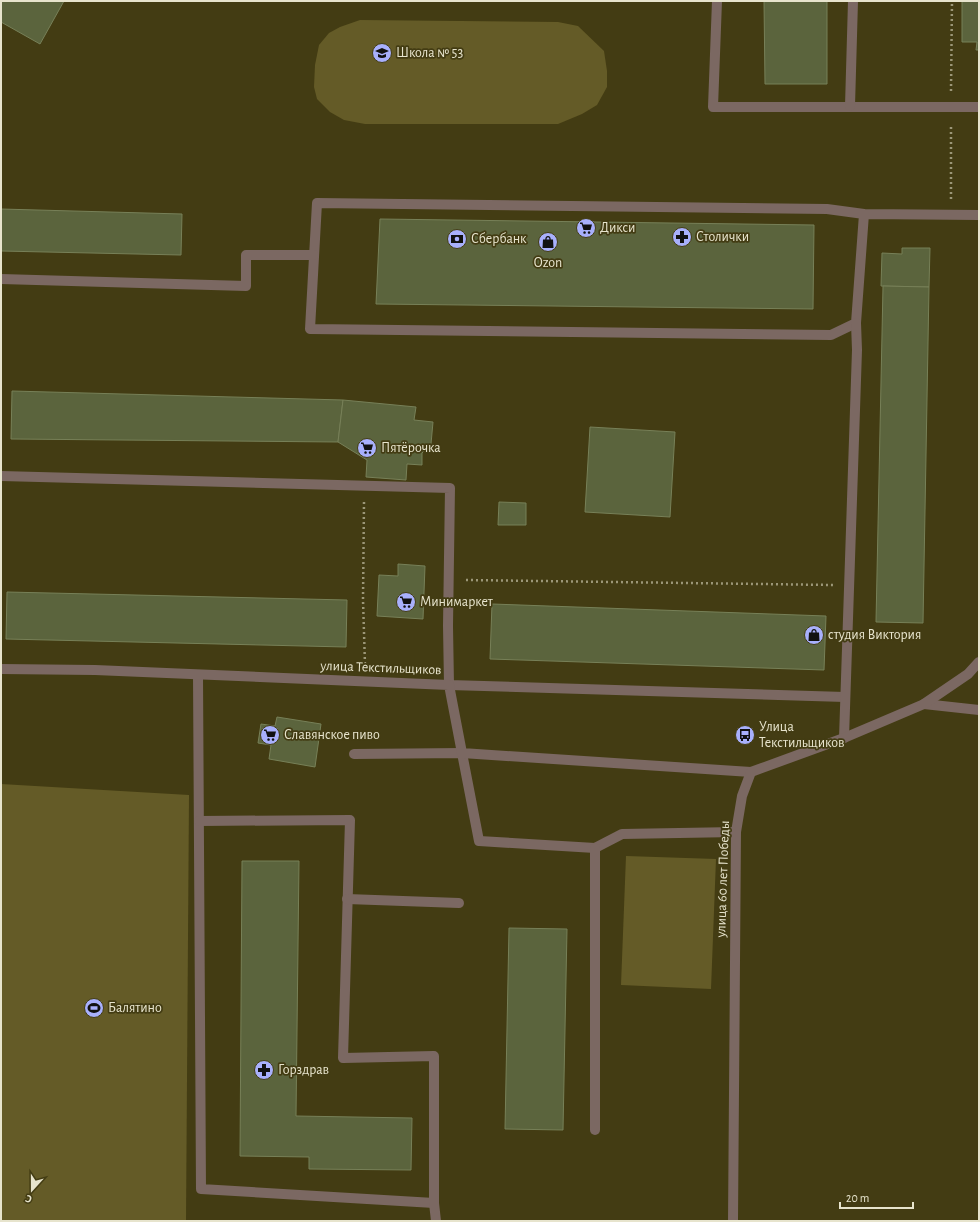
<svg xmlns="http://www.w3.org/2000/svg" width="980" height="1222" viewBox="0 0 980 1222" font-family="'Alegreya Sans',sans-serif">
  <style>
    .park { fill: #645b27 }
    .building { fill: #5b643d; stroke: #778058 }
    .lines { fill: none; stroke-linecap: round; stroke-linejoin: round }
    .path { stroke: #9c9778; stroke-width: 2.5; stroke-dasharray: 2 3; stroke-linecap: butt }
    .service { stroke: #7b6862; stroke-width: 10 }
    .minor { stroke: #7b6862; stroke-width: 10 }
    .labels { text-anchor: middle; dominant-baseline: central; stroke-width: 3.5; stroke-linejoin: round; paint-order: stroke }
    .poi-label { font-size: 14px; fill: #e7e4cd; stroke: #433c13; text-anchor: start }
    .street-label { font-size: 14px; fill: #e7e4cd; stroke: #433c13 }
  </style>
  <rect width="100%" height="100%" fill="#433c13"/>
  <g class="park">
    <polygon points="360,20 558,22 578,26 604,51 607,71 607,87 597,105 582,114 558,124 365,124 344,120 330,112 317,99 314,87 315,65 319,45 329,33 340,27"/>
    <polygon points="1,784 189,795 186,1221 1,1221"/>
    <polygon points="626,856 716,859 711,989 621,985"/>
  </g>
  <g class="building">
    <polygon points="1,1 64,1 40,44 1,22"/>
    <polygon points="764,1 827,1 827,84 765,84"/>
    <polygon points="962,1 979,1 979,50 976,50 977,42 962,42"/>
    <polygon points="1,209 182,214 181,255 1,251"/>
    <polygon points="380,219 814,225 813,309 376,304"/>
    <polygon points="902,248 930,248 929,287 881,286 882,253 902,254"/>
    <polygon points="883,286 929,287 923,623 876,622"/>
    <polygon points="12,391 343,400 338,442 11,439"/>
    <polygon points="343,400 416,407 414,420 433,422 431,444 422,453 422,465 407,464 406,480 366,477 367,460 338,442"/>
    <polygon points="590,427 675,432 670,517 585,512"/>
    <polygon points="499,502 526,503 526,525 498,525"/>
    <polygon points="398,564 425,566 423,619 377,616 379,575 398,576"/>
    <polygon points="7,592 347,600 346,647 6,639"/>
    <polygon points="492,604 826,616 824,670 490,659"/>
    <polygon points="277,717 321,724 315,767 269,759 271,745 258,743 261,724 275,726"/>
    <polygon points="242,861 299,861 296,1116 412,1118 411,1170 309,1169 309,1157 240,1156"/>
    <polygon points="509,928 567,929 563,1130 505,1129"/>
  </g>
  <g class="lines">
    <g class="path">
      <polyline points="951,91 952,1"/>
      <polyline points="951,199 951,124"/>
      <polyline points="364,502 363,600 365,665"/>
      <polyline points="466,580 833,585"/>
    </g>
    <g class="service">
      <polyline points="717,1 713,107 979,107"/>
      <polyline points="850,106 853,1"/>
      <polyline points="864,214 827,209 317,203 310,329 831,335 856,323 864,214 979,215"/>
      <polyline points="1,279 246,286 246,255 314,255"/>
      <polyline points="1,476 450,488 448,626 449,685 845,697"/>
      <polyline points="198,675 201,1189 434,1203"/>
      <polyline points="924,704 979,710"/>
      <polyline points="844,738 857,350 856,323"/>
      <polyline points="354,754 462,753 479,841 595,848 622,834 736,832"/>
      <polyline points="199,821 350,820 343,1058 434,1056 434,1203 436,1221"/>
      <polyline points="347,899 459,903"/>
      <polyline points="595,1130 595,848"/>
    </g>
    <g class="minor">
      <polyline points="1,669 95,670 449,685 462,753 751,772"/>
      <polyline points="733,1221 736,832 742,796 751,772 844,738 924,704 968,674 979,662"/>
    </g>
  </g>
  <defs>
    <g id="school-disc" transform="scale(1)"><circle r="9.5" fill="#a8b0fc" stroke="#433c13"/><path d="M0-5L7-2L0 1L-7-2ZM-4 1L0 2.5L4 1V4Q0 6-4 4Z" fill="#111"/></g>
    <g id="supermarket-disc" transform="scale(1)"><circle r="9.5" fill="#a8b0fc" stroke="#433c13"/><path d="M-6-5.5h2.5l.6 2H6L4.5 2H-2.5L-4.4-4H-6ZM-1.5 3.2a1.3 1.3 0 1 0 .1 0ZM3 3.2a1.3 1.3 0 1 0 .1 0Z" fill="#111"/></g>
    <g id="pharmacy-disc" transform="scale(1)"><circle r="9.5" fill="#a8b0fc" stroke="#433c13"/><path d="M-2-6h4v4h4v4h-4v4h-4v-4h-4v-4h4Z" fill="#111"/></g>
    <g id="bank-disc" transform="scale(1)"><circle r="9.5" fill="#a8b0fc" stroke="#433c13"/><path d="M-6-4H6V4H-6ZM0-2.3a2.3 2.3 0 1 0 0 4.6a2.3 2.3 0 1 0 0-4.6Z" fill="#111"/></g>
    <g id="shop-disc" transform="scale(1)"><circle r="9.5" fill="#a8b0fc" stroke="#433c13"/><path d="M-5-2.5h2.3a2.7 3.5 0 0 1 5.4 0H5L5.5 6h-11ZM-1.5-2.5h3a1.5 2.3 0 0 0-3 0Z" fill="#111"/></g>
    <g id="bus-disc" transform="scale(1)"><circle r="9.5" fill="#a8b0fc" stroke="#433c13"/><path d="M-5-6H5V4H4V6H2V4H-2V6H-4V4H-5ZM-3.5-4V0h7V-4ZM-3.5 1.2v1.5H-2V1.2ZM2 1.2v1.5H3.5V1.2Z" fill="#111"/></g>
    <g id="stadium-disc" transform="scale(1)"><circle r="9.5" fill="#a8b0fc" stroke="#433c13"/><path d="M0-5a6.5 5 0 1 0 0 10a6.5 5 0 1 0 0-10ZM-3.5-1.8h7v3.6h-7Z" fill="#111"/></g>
  </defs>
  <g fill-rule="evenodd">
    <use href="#school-disc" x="382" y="53"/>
    <use href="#supermarket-disc" x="586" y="228"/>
    <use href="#pharmacy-disc" x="682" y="237"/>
    <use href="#bank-disc" x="457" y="239"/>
    <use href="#shop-disc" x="548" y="242"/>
    <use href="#supermarket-disc" x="367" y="448"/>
    <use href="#supermarket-disc" x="406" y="602"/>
    <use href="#shop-disc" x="814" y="635"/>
    <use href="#supermarket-disc" x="270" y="735"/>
    <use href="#bus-disc" x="745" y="735"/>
    <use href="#stadium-disc" x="94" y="1008"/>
    <use href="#pharmacy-disc" x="264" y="1070"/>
  </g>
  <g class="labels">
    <g class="poi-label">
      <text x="396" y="53">Школа № 53</text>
      <text x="600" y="228">Дикси</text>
      <text x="696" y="237">Столички</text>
      <text x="471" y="239">Сбербанк</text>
      <text x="548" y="263" text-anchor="middle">Ozon</text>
      <text x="381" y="448">Пятёрочка</text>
      <text x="420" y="602">Минимаркет</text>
      <text x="828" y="635">студия Виктория</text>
      <text x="759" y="727">Улица<tspan x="759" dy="16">Текстильщиков</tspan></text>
      <text x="284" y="735">Славянское пиво</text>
      <text x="108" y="1008">Балятино</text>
      <text x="278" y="1070">Горздрав</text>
    </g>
    <g class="street-label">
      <text transform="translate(381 668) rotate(2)">улица Текстильщиков</text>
      <text transform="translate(723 879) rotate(-88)">улица 60 лет Победы</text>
    </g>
  </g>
  <rect width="980" height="1222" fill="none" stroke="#e7e4cd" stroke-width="4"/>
  <g transform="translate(32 1190) rotate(201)" stroke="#433c13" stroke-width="3" paint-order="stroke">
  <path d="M0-3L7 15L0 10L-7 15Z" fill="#e7e4cd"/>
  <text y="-6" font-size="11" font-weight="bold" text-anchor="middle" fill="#e7e4cd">С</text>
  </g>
  <path d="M840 1202v6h73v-6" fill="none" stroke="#e7e4cd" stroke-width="2"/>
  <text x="846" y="1202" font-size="12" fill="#e7e4cd" stroke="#433c13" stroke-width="3" paint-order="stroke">20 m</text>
</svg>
